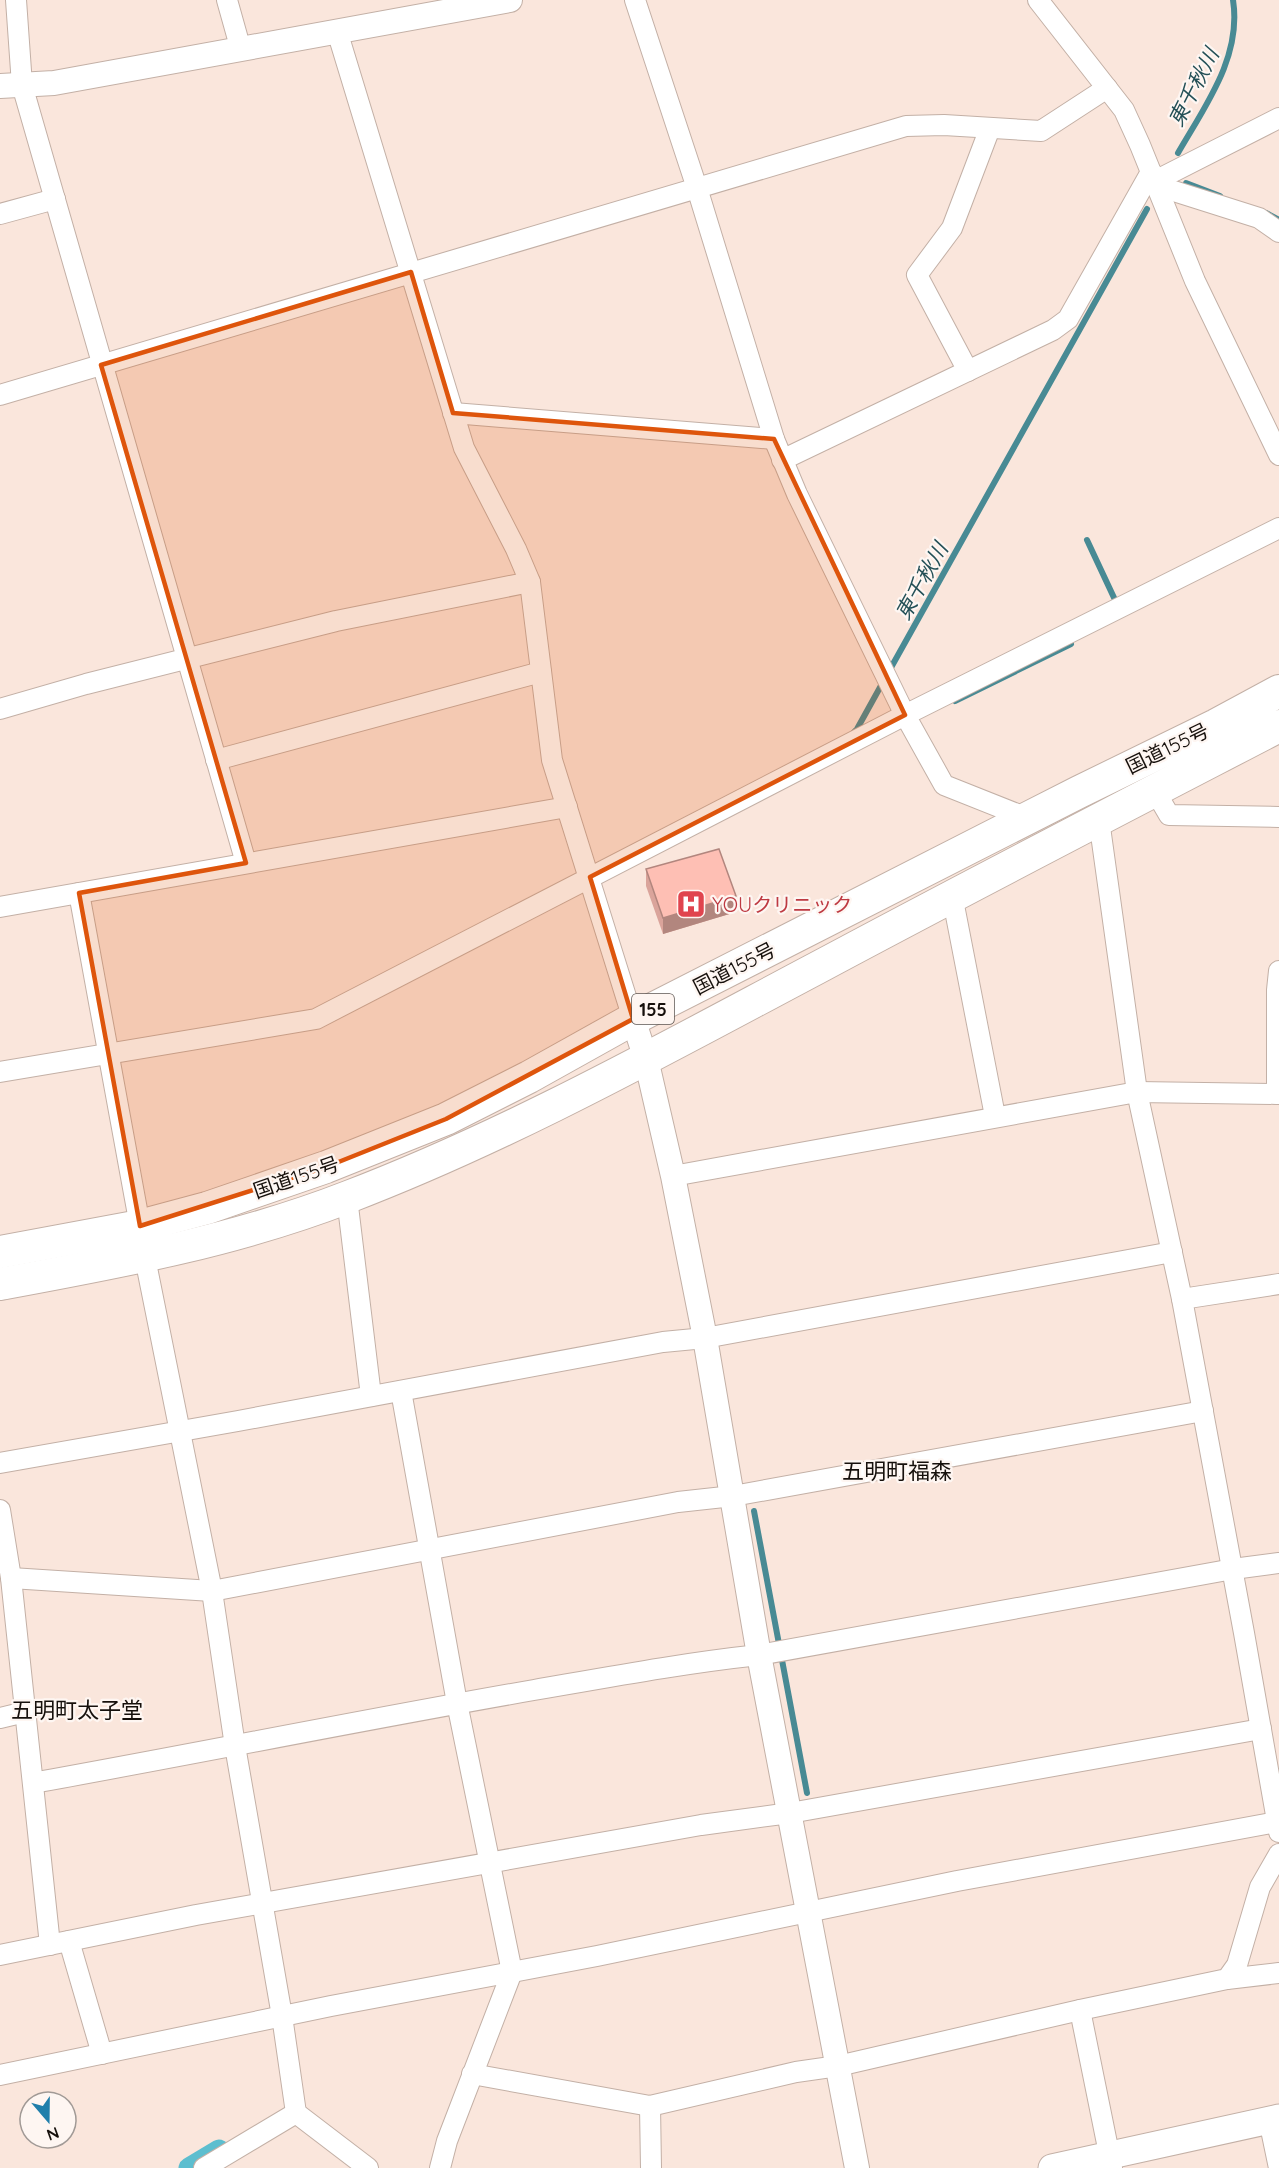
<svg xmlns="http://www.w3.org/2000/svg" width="1279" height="2168" viewBox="0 0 1279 2168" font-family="Quicksand,'Noto Sans JP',sans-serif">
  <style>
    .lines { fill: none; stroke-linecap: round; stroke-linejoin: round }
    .stream { stroke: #488a94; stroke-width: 6 }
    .canal { stroke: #5dbecf; stroke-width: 21 }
    .minor-casing { stroke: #c3b0a6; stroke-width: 22 }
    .tertiary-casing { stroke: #c3b0a6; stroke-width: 26 }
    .secondary-casing { stroke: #c3b0a6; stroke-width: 29 }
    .trunk-casing { stroke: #c3b0a6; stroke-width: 34 }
    .minor { stroke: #fff; stroke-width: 20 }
    .tertiary { stroke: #fff; stroke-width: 24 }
    .secondary { stroke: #fff; stroke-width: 27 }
    .trunk { stroke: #fff; stroke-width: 32 }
    .wall { fill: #daa49b }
    .shaded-wall { fill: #b2867e }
    .building { fill: #febfb4; stroke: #b2867e; stroke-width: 1.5 }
    .marked { fill: #de550c; fill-opacity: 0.2; stroke: #de550c; stroke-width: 4.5; stroke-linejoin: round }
    .labels { text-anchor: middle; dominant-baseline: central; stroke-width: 4.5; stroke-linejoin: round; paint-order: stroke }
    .shield { fill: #fef6f2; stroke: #5c5551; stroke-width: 1.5 }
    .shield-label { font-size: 18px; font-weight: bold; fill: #16100c }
    .street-label { font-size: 20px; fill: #16100c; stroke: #fef6f2 }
    .health-label { font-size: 20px; fill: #be3a42; stroke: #fef6f2; text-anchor: start }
    .water-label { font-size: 21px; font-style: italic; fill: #245057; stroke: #fef6f2 }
    .quarter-label { font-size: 22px; fill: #16100c; stroke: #fef6f2 }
  </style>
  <rect width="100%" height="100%" fill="#fae6dc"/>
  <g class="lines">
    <g class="stream">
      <path d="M1178,153c27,-47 64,-96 55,-153"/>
      <polyline points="1186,183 1220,196"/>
      <polyline points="1266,213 1279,220"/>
      <polyline points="1087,540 1116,602 1114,603"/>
      <polyline points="888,673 1147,209"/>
      <polyline points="955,701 1071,644"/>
      <polyline points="852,734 857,729 883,682"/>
      <polyline points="754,1511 807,1793"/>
    </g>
    <polyline class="canal" points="189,2168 219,2150"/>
    <g class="minor-casing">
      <g id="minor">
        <polyline points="16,0 22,85 246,863"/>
        <polyline points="227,0 241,50"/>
        <polyline points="635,0 697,188 774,439 797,494 905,715 944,785 1027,818"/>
        <polyline points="1038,0 1124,110 1140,145 1195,281 1279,455"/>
        <polyline points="337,31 464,448 516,549 530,582 552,760 633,1019"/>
        <polyline points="1155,181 1279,118"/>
        <polyline points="1158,186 1259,218 1279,232"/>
        <polyline points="0,214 55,199"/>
        <polyline points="968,371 917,275 952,228 990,128"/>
        <polyline points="0,395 906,126 944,125 1041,131 1107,88"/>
        <polyline points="453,413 774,439"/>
        <polyline points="782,460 1053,330 1068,319 1151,172"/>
        <polyline points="0,709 86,684 336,621 530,582"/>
        <polyline points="216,760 541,672"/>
        <polyline points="1155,791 1169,815 1279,817"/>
        <polyline points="1099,820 1137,1092 1182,1299 1244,1633 1279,1832"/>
        <polyline points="79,893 140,1226"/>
        <polyline points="952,895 995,1116"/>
        <polyline points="0,907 567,807"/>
        <polyline points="0,1072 316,1019 905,715 1279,528"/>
        <polyline points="1277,1094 1277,990 1279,971"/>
        <polyline points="673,1176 1137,1092 1279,1094"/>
        <polyline points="347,1198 371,1396"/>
        <polyline points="145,1258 212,1591 235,1746 282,2016 296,2113 204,2168"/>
        <polyline points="1182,1299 1279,1284"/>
        <polyline points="401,1391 457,1703 512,1972 447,2141 440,2168"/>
        <polyline points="0,1463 238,1421 663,1342 705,1338 1172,1252"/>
        <polyline points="0,1510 11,1578 50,1945"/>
        <polyline points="11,1578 212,1591 678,1502 733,1496 1203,1411"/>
        <polyline points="0,1718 25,1712"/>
        <path d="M33,1783c167,-30 334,-64 501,-93 75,-13 150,-27 225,-35l474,-86 46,-6"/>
        <polyline points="69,1941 102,2054"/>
        <polyline points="0,1955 196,1915 701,1825 790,1813 1261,1729"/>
        <polyline points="1227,1979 1279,1973"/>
        <polyline points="1080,2010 1112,2168"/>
        <polyline points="472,2074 650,2106 796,2072 838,2066 1080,2010 1227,1979 1237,1965 1260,1887 1279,1854"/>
        <polyline points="0,2075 331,2006 597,1956 957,1881 1277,1822"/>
        <polyline points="650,2106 651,2168"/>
        <polyline points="296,2113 368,2168"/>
        <polyline points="1269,2120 1279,2168"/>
      </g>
    </g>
    <g class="tertiary-casing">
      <g id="tertiary">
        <polyline points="0,86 54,83 510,0"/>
        <polyline points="633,1019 646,1059 673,1176 705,1338 759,1655 857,2168"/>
      </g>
    </g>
    <g class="secondary-casing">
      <polyline id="secondary" points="1052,2168 1279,2118"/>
    </g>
    <g class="trunk-casing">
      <g id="trunk">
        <polyline points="0,1252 140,1226 207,1208 326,1167 446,1119 529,1077 633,1019 1079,792 1216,725 1279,691"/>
        <path d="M0,1284c119,-22 235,-43 348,-87 162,-62 316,-148 469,-229 153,-82 308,-162 462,-242"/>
      </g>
    </g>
    <use href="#minor" class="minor"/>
    <use href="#tertiary" class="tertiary"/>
    <use href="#secondary" class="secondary"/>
    <use href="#trunk" class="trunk"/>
  </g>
  <polygon class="wall" points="646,869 736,912 663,934 646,886"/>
  <polygon class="shaded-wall" points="736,896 736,912 663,934 663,918"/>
  <polygon class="building" points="719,849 736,896 663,918 646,869"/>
  <path class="marked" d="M411,272l42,141 321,26 131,276 -315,162 43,142 -187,100 -120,48 -186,59 -61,-333 167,-30 -145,-498z"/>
  <defs>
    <g id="hospital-square" transform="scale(1.5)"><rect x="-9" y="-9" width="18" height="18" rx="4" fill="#e0444e" stroke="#fef6f2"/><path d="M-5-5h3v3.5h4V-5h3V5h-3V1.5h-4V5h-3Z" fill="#fff"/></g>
  </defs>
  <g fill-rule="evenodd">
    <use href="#hospital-square" x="691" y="904"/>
  </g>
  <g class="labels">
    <rect class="shield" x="632" y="994" width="42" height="30" rx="4.5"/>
    <g class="shield-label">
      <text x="653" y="1009">155</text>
    </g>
    <g class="street-label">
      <text transform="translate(1167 748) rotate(-26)">国道155号</text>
      <text transform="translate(734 968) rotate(-27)">国道155号</text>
      <text transform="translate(296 1177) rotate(-19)">国道155号</text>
    </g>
    <g class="health-label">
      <text x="712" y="904">YOUクリニック</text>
    </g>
    <g class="water-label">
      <text transform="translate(1193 87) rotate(-63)">東千秋川</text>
      <text transform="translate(921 581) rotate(-61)">東千秋川</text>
    </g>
    <g class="quarter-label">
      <text x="897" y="1471">五明町福森</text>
      <text x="77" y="1710">五明町太子堂</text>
    </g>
  </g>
  <g transform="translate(48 2120) rotate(160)"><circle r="28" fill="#fef6f2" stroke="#a19a96" stroke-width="1.5"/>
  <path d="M0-4.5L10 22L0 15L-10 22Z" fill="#207fab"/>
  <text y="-9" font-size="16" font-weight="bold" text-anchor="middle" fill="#16100c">N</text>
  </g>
</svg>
